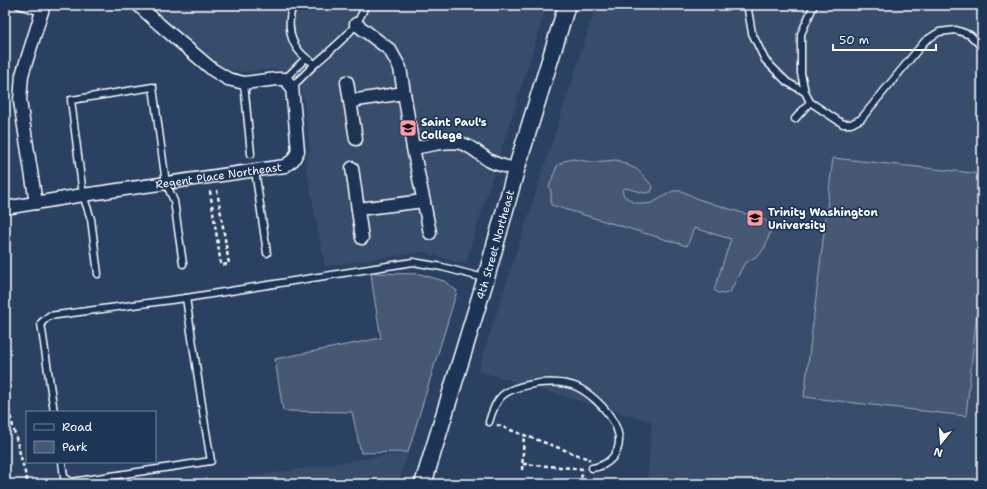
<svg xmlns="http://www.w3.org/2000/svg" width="987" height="489" viewBox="0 0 987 489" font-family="'Shantell Sans',sans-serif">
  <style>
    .built { fill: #394e6c }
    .green { fill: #465975; stroke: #a2acba }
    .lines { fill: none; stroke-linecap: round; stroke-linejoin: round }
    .service-casing { stroke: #fff; stroke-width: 9 }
    .minor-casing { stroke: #fff; stroke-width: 15 }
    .tertiary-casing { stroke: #fff; stroke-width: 19 }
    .path { stroke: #fff; stroke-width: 2.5; stroke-dasharray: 4 3; stroke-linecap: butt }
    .service { stroke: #1d3557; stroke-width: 6 }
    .minor { stroke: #1d3557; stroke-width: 12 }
    .tertiary { stroke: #1d3557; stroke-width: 16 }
    .labels { text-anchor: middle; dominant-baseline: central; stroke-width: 3.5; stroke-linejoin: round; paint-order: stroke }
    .poi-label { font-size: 11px; font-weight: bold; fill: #fff; stroke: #1d3557; text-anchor: start }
    .street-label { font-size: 11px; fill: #fff; stroke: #1d3557 }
  </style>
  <rect width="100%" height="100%" fill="#2a4161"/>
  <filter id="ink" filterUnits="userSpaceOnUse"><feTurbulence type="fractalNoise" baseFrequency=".025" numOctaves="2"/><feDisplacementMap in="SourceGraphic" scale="8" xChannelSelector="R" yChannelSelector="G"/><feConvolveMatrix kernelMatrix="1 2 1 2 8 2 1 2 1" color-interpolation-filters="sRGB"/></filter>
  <g filter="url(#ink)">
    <g class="built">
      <polygon points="149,5 547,5 465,264 423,252 325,266 305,161 310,149 305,107 300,84 290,70 271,69 242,72 220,67 201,52 158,15"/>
      <polygon points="596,5 982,5 982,484 647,484 652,422 478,371 571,84"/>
      <polygon points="408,452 398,484 206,484 223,481"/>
    </g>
    <g class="green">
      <polygon points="833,158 982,174 982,264 966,416 804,397"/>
      <polygon points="573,159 592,162 617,160 636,169 643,175 653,187 651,192 645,193 626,188 622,190 624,196 633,202 643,204 652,203 673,191 682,191 698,199 765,220 769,224 771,230 765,247 760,254 744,264 730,292 724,294 718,293 714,290 731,239 694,228 687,246 551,205 551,191 549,187 557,166 564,161"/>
      <polygon points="371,273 420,274 444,281 457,291 408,452 361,453 352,412 283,411 275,359 381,338 373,290"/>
    </g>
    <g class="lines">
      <g class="service-casing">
        <g id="service">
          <polyline points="18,5 41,12"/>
          <path d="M297,5l-6,6c-1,6 -2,12 -1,17 1,17 11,28 25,36 18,-16 44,-35 50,-59"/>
          <polyline points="749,5 748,10 752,33 765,60 787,82 805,92"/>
          <polyline points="285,79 306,58"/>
          <polyline points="244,83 251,154"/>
          <polyline points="292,87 315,64"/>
          <polyline points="810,102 843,124 851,124 861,119 925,41 939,32 956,30 970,35 982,47"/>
          <polyline points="795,119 810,102 805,92 801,73 801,34 814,5"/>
          <polyline points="255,170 267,253"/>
          <polyline points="98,274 91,219 83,195 71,100 153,87 166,183 174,201 183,264"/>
          <polyline points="54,412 41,323 49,316 186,298 413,262 442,267 484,278"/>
          <path d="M489,422c7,-25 14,-32 39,-37 13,-3 36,-4 49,2 21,10 56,46 36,70 -6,7 -12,10 -21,11"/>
          <polyline points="62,462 64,477 71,482 211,461 205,425 186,298"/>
        </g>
      </g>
      <g class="minor-casing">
        <g id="minor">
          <path d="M356,24l34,26 10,18 13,80c14,-2 34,-8 47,-5 12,3 20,12 30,18 8,4 18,6 26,9"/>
          <polyline points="347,82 356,139"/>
          <polyline points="350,101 404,93"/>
          <polyline points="413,148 430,233"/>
          <polyline points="352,168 362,238"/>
          <polyline points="36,203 20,101 22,75 44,5"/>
          <path id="s1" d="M5,208l78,-13 202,-29 8,-6 5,-9 -6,-64 -7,-8h-8l-33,4 -16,-4 -15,-9 -53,-45 -22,-20"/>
          <polyline points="358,209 424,201"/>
        </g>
      </g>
      <g class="tertiary-casing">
        <g id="tertiary">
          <path id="s2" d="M423,484l63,-206 30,-108 51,-165"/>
        </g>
      </g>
      <g class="path">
        <polyline points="210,191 221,265 229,264 217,190"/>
        <polyline points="5,396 28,484"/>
        <polyline points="497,425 589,459 588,460"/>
        <polyline points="523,464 584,469"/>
        <polyline points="522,470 524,435"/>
        <polyline points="578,484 584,471"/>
      </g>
      <use href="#service" class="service"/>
      <use href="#minor" class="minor"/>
      <use href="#tertiary" class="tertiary"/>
    </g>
  </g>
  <defs>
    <g id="university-square" transform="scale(0.9)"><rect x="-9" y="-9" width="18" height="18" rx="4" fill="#ff9aa2" stroke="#1d3557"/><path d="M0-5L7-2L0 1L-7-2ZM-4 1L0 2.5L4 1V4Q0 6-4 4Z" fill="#111"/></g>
  </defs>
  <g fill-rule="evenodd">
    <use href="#university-square" x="408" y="128"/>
    <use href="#university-square" x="755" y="218"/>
  </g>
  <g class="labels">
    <g class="poi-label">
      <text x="421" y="122">Saint Paul's<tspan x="421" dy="13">College</tspan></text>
      <text x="768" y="212">Trinity Washington<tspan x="768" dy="13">University</tspan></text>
    </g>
    <g class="street-label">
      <text stroke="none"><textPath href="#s1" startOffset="216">Regent Place Northeast</textPath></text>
      <text stroke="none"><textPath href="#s2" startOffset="250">4th Street Northeast</textPath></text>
    </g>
  </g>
  <rect width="987" height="489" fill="none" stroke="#1d3557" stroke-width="20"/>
  <rect x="10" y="10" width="967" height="469" fill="none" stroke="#fff" stroke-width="1.5" filter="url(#ink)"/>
  <rect x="26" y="411" width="130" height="52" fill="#1d3557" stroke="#77869a"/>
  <rect x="34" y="424" width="20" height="6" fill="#1d3557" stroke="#77869a"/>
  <text x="62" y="431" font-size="12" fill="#ffffff">Road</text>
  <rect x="34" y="441" width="20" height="12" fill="#465975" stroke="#77869a"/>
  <text x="62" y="451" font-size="12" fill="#ffffff">Park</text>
  <g transform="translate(941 443) rotate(197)" stroke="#1d3557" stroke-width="3" paint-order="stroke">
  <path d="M0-3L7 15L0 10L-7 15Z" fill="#ffffff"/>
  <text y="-6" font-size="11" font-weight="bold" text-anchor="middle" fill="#ffffff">N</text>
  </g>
  <path d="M833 44v6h103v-6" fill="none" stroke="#ffffff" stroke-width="2"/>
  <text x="839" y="44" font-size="12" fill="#ffffff" stroke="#1d3557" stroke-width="3" paint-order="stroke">50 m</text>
</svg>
